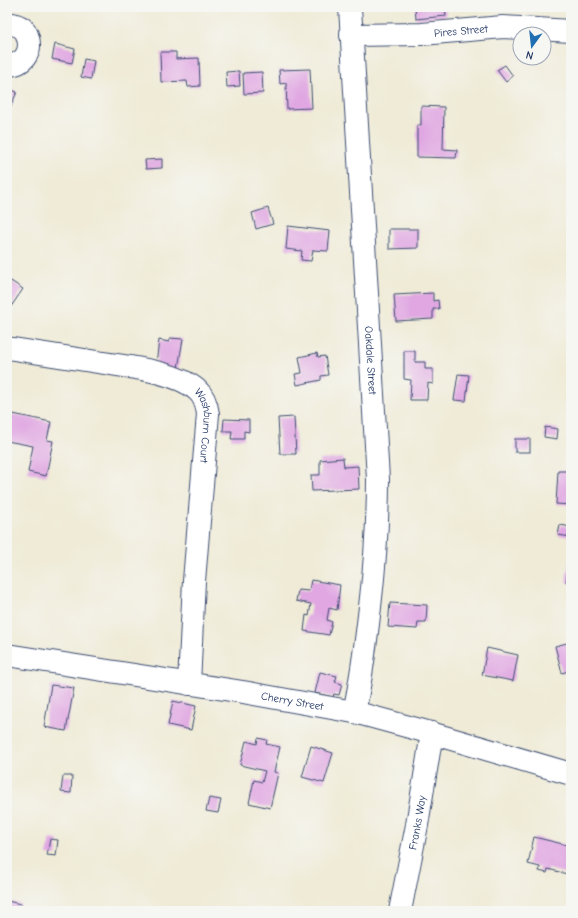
<svg xmlns="http://www.w3.org/2000/svg" width="578" height="918" viewBox="0 0 578 918" font-family="'Comic Neue',sans-serif">
  <style>
    .building { fill: #e0a7e2 }
    .lines { fill: none; stroke-linecap: round; stroke-linejoin: round }
    .minor-casing { stroke: #3b4b70; stroke-width: 24 }
    .minor { stroke: #fff; stroke-width: 22 }
    .labels { text-anchor: middle; dominant-baseline: central; stroke-width: 3; stroke-linejoin: round; paint-order: stroke }
    .street-label { font-size: 11px; fill: #1b2f5e; stroke: #f6f6f2 }
  </style>
  <rect width="100%" height="100%" fill="#f6f6f2"/>
  <filter id="ink" filterUnits="userSpaceOnUse"><feTurbulence type="fractalNoise" baseFrequency=".025" numOctaves="2"/><feDisplacementMap in="SourceGraphic" scale="8" xChannelSelector="R" yChannelSelector="G"/><feConvolveMatrix kernelMatrix="1 2 1 2 8 2 1 2 1" color-interpolation-filters="sRGB"/></filter>
  <filter id="wash" filterUnits="userSpaceOnUse"><feTurbulence type="fractalNoise" baseFrequency=".012" numOctaves="4" result="noise"/><feDisplacementMap in="SourceGraphic" scale="16" xChannelSelector="R" yChannelSelector="G"/><feGaussianBlur stdDeviation="0.9" result="paint"/><feColorMatrix in="noise" values="0 0 0 0 0 0 0 0 0 0 0 0 0 0 0 0 0 1.4 0 .05"/><feComposite in="paint" operator="in"/></filter>
  <g filter="url(#wash)">
    <rect width="100%" height="100%" fill="#efebd7"/>
    <g id="blocks">
      <g class="building">
        <polygon points="415,7 445,7 446,16 416,19"/>
        <polygon points="55,44 75,49 72,63 52,59"/>
        <polygon points="160,52 176,52 176,59 199,58 200,86 188,87 187,81 161,82"/>
        <polygon points="84,59 94,61 91,79 81,77"/>
        <polygon points="505,65 513,76 506,82 497,70"/>
        <polygon points="310,69 312,108 287,109 286,83 280,84 279,70"/>
        <polygon points="239,71 240,86 227,87 226,72"/>
        <polygon points="262,72 263,93 244,94 243,73"/>
        <polygon points="7,88 17,92 7,115"/>
        <polygon points="421,106 444,107 443,149 457,150 456,158 417,157 417,125 421,125"/>
        <polygon points="162,159 162,168 146,169 145,160"/>
        <polygon points="268,208 273,224 256,229 252,213"/>
        <polygon points="288,226 330,231 328,251 313,250 311,261 301,260 302,251 286,249"/>
        <polygon points="389,229 418,229 418,248 389,249"/>
        <polygon points="11,281 23,289 8,311 7,310 7,287"/>
        <polygon points="433,293 433,301 438,300 439,309 433,309 433,319 396,321 394,295"/>
        <polygon points="170,338 183,339 177,374 156,364 159,340 169,342"/>
        <polygon points="404,351 415,351 415,362 425,362 425,369 433,369 433,384 428,383 427,400 410,400 411,380 404,379"/>
        <polygon points="317,353 318,357 325,356 328,375 321,376 321,380 297,385 295,374 302,373 299,357"/>
        <polygon points="458,374 469,375 466,401 454,400"/>
        <polygon points="13,414 51,422 47,440 53,441 46,476 28,472 33,446 7,441"/>
        <polygon points="294,417 296,454 280,454 278,418"/>
        <polygon points="224,419 249,420 249,432 244,431 244,439 231,439 232,431 223,431"/>
        <polygon points="545,427 558,429 557,439 544,437"/>
        <rect x="515" y="439" width="15" height="13"/>
        <polygon points="343,458 344,467 358,466 359,489 312,491 311,475 320,475 320,460"/>
        <polygon points="558,471 571,471 571,505 556,504"/>
        <polygon points="560,525 571,527 571,537 558,535"/>
        <polygon points="570,557 571,557 571,583 566,582"/>
        <polygon points="311,580 340,585 337,610 329,608 327,620 332,622 329,635 304,631 306,615 309,616 311,604 296,601 298,590 309,591"/>
        <polygon points="390,603 427,605 426,622 418,622 417,629 388,627"/>
        <polygon points="571,642 571,670 562,673 555,646"/>
        <polygon points="487,648 518,655 513,681 482,675"/>
        <polygon points="320,672 337,676 335,682 342,684 339,695 334,694 333,697 315,693"/>
        <polygon points="51,685 74,688 66,731 44,727"/>
        <polygon points="173,701 196,706 191,730 168,725"/>
        <polygon points="258,738 267,740 266,744 280,747 274,772 278,773 270,808 249,803 254,780 262,782 265,771 240,765 246,741 257,744"/>
        <polygon points="311,746 333,753 324,783 302,777"/>
        <polygon points="63,776 72,776 71,793 61,792"/>
        <polygon points="209,798 221,800 218,813 206,811"/>
        <polygon points="534,837 571,846 571,875 548,869 547,873 539,871 540,867 528,864"/>
        <polygon points="50,839 58,840 56,856 47,855"/>
        <polygon points="7,901 21,904 20,911 7,911"/>
      </g>
    </g>
  </g>
  <g filter="url(#ink)">
    <use href="#blocks" fill-opacity="0" stroke="#3b4b70" stroke-width="1"/>
    <g class="lines">
      <g class="minor-casing">
        <g id="minor">
          <path id="s1" d="M350,7l28,472c0,43 -3,85 -8,128 -4,35 -8,70 -16,105"/>
          <path d="M7,23c5,1 10,1 15,5 3,2 5,6 6,10 4,15 -5,27 -21,27"/>
          <path id="s2" d="M351,35l71,-1 81,-7 68,4"/>
          <path id="s3" d="M7,348c32,5 65,10 97,15 26,4 73,9 93,27 7,6 10,16 11,24l-14,167 -5,103"/>
          <path id="s4" d="M7,655l236,37 111,20 70,19 147,43"/>
          <path id="s5" d="M400,911l17,-86 15,-92"/>
        </g>
      </g>
      <use href="#minor" class="minor"/>
    </g>
  </g>
  <g class="labels">
    <g class="street-label">
      <text stroke="none"><textPath href="#s2" startOffset="110">Pires Street</textPath></text>
      <text stroke="none"><textPath href="#s1" startOffset="354">Oakdale Street</textPath></text>
      <text stroke="none"><textPath href="#s3" startOffset="234">Washburn Court</textPath></text>
      <text stroke="none"><textPath href="#s4" startOffset="289">Cherry Street</textPath></text>
      <text stroke="none"><textPath href="#s5" startOffset="90">Franks Way</textPath></text>
    </g>
  </g>
  <rect width="578" height="918" fill="none" stroke="#f6f6f2" stroke-width="24"/>
  <g transform="translate(532 46) rotate(195)"><circle r="19" fill="#f6f6f2" stroke="#9ea6b7"/>
  <path d="M0-3L7 15L0 10L-7 15Z" fill="#1f6fb2"/>
  <text y="-6" font-size="11" font-weight="bold" text-anchor="middle" fill="#1b2f5e">N</text>
  </g>
</svg>
